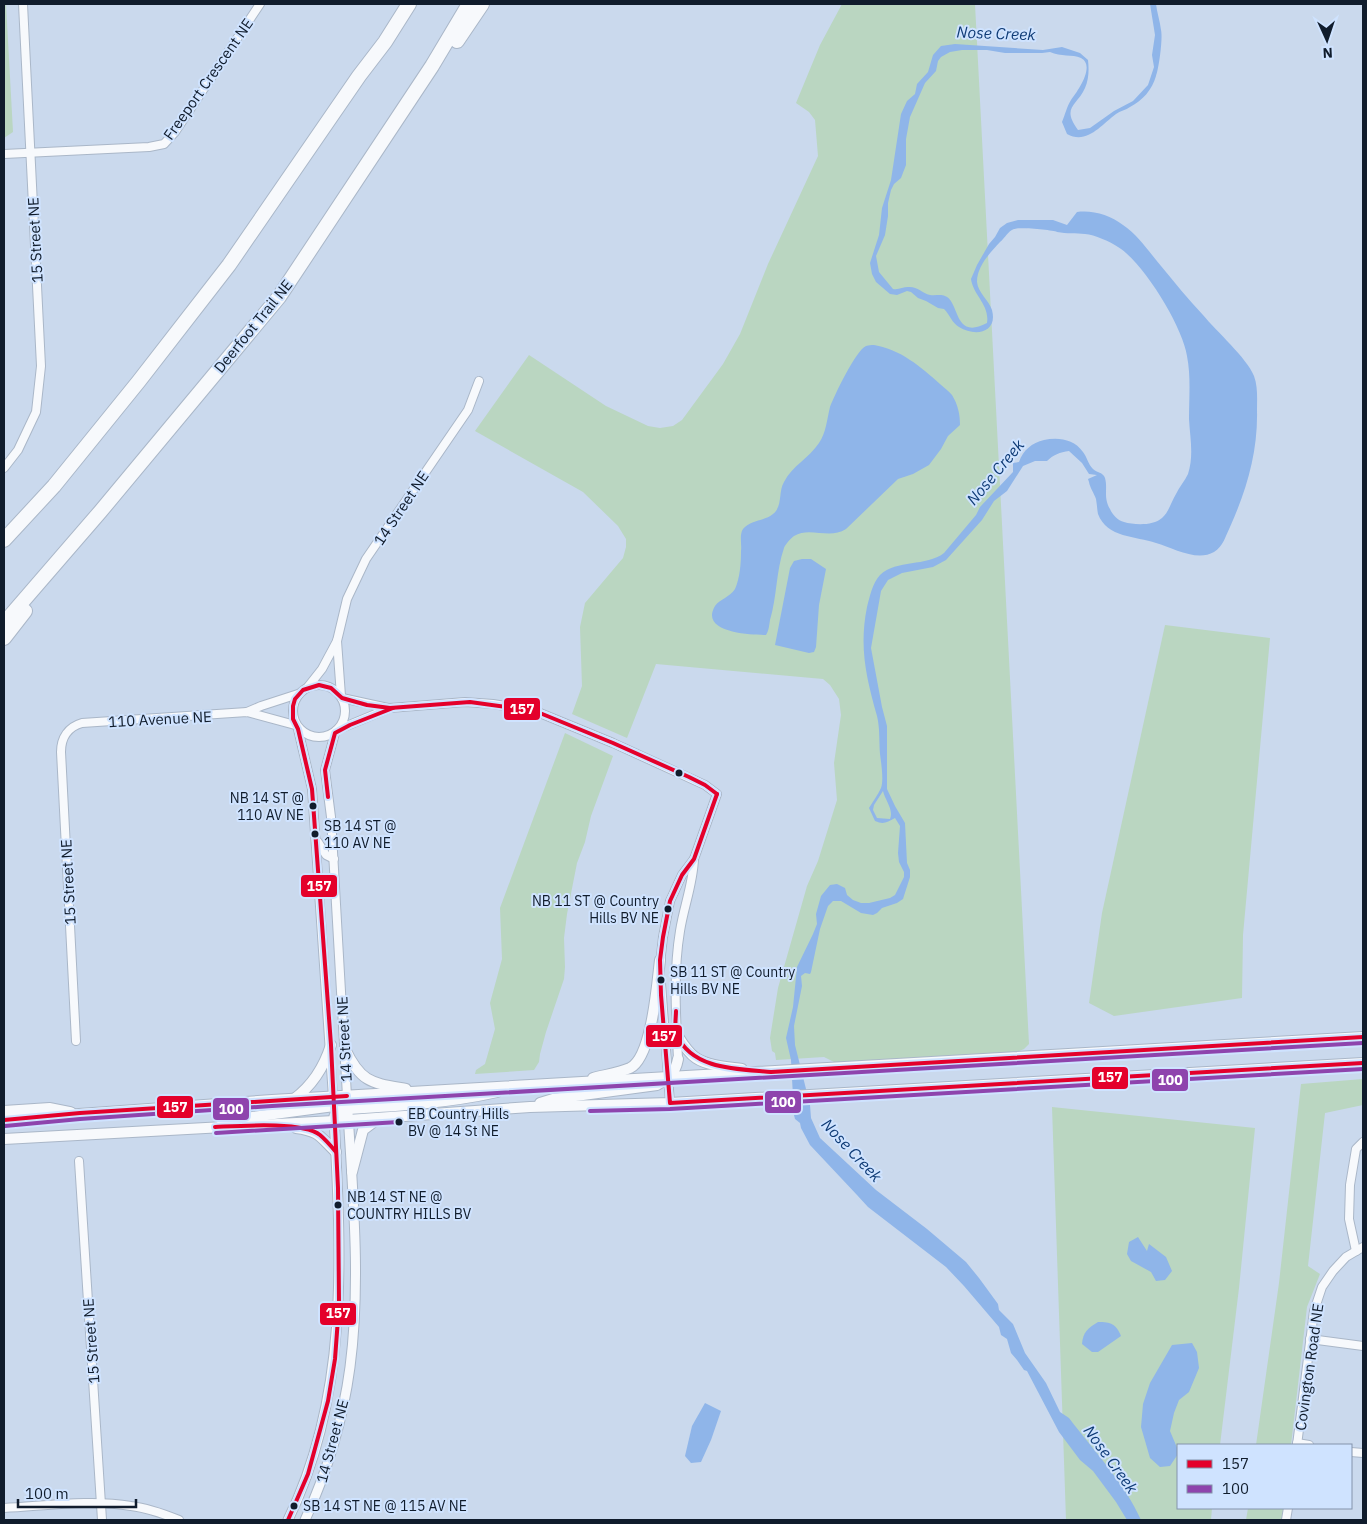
<svg xmlns="http://www.w3.org/2000/svg" width="1367" height="1524" viewBox="0 0 1367 1524" font-family="'IBM Plex Sans',sans-serif">
  <style>
    .green { fill: #bad6c1 }
    .water { fill: #8fb5e9; fill-rule: evenodd }
    .lines { fill: none; stroke-linecap: round; stroke-linejoin: round }
    .minor-casing { stroke: #aab7c8; stroke-width: 10 }
    .tertiary-casing { stroke: #aab7c8; stroke-width: 11 }
    .secondary-casing { stroke: #aab7c8; stroke-width: 12 }
    .motorway-casing { stroke: #aab7c8; stroke-width: 16 }
    .minor { stroke: #f7f9fc; stroke-width: 8 }
    .tertiary { stroke: #f7f9fc; stroke-width: 9 }
    .secondary { stroke: #f7f9fc; stroke-width: 10 }
    .motorway { stroke: #f7f9fc; stroke-width: 14 }
    .bus-1-casing { stroke: #cfe3ff; stroke-width: 8 }
    .bus-2-casing { stroke: #cfe3ff; stroke-width: 8 }
    .bus-1 { stroke: #e4002b; stroke-width: 4 }
    .bus-2 { stroke: #8e44ad; stroke-width: 4 }
    .bus-dot { fill: #101c2c; stroke: #cfe3ff; stroke-width: 2 }
    .labels { text-anchor: middle; dominant-baseline: central; stroke-width: 4; stroke-linejoin: round; paint-order: stroke }
    .bus-label { font-size: 14px; fill: #101c2c; stroke: #cfe3ff; text-anchor: start }
    .street-label { font-size: 15px; fill: #101c2c; stroke: #cfe3ff }
    .water-label { font-size: 16px; font-style: italic; fill: #0f3b76; stroke: #cfe3ff }
    .line-badge { stroke: #cfe3ff; stroke-width: 2 }
    .badge-label { font-size: 14px; text-anchor: middle; font-weight: bold; fill: #fff }
  </style>
  <rect width="100%" height="100%" fill="#cad9ed"/>
  <g class="green">
    <polygon points="4,4 6,4 13,132 4,138"/>
    <polygon points="842,4 975,4 1029,1044 1024,1049 1017,1052 836,1063 824,1057 776,1060 775,1053 772,1051 770,1038 778,988 807,886 818,861 837,800 834,763 841,715 839,699 830,685 823,679 656,664 627,738 572,714 582,686 580,627 585,603 623,558 626,547 626,539 618,526 583,492 475,431 529,355 606,406 648,426 660,428 673,426 682,420 723,364 740,334 768,264 818,156 815,120 809,112 796,103 820,45"/>
    <polygon points="1165,625 1270,638 1243,935 1242,998 1114,1016 1089,1003 1102,913"/>
    <polygon points="565,733 613,756 591,816 585,842 577,863 567,914 564,938 565,967 564,979 546,1032 540,1054 539,1062 534,1070 475,1074 476,1070 485,1064 495,1029 490,1003 502,959 500,908"/>
    <polygon points="1363,1079 1363,1105 1325,1113 1308,1266 1320,1274 1307,1307 1291,1445 1256,1445 1279,1283 1301,1084"/>
    <polygon points="1052,1107 1255,1128 1239,1288 1220,1445 1178,1445 1178,1508 1212,1508 1211,1520 1066,1520"/>
    <polygon points="1248,1508 1284,1508 1282,1520 1246,1520"/>
  </g>
  <g class="water">
    <path d="M1150,4h6c1,9 4,17 5,26 2,8 -2,38 -5,46 -4,14 -13,24 -26,31 -4,3 -10,4 -14,7 -15,11 -29,31 -49,20l-5,-12c3,-7 5,-16 9,-22 6,-8 25,-34 10,-42 -9,-4 -20,-1 -31,-6l-8,1h-37l-18,-3h-25l-12,2 -9,5 -3,4 -2,10 -11,12 -15,34 -4,22v26l-5,13 -7,6 -3,6 -3,13v13l-3,19 -9,21 3,16 14,17c6,1 10,-2 15,-2 9,-1 14,6 22,8 5,1 11,-1 15,1 15,5 8,45 42,27 3,-18 -14,-28 -16,-44l6,-14 12,-21 6,-7 5,-9 7,-5 11,-3h35l14,5 10,-13c16,-2 33,3 46,13 16,11 26,27 38,41 14,17 27,33 42,49 13,16 44,43 51,61 4,11 3,23 3,34 1,41 -10,79 -27,117 -4,8 -7,20 -16,25 -17,10 -41,-4 -58,-9 -20,-7 -49,-5 -58,-29 -1,-5 -1,-10 -2,-15 -2,-6 -6,-11 -7,-17l-1,-3 9,-4 -8,-1 -7,-11 -13,-12c-9,1 -16,4 -22,10h-12l-12,5 -16,25 -13,10 -12,19 -36,40 -13,7 -31,6 -14,7 -7,11 -10,57 11,59 5,19v63l8,17 10,17 2,40 3,7v7l-7,22 -6,4 -15,5 -5,5 -4,2 -12,-2 -20,-12h-8l-5,5 -8,23 -9,43 -1,2 -5,-1 -4,3 1,10 -8,40 1,19 15,60 1,13 9,20 56,52 51,39 39,33 13,16 19,26 1,6 14,14 12,29 21,30 14,29 9,6c25,33 55,64 72,102h-14l-11,-18 -23,-31 -13,-11 -21,-28 -32,-61 -3,-1 -7,-10 -6,-7 -4,-14 -6,-4 -2,-8 -35,-41 -18,-19 -78,-60 -11,-12 -47,-50 -9,-17 -1,-5 -5,-4 -1,-4 -3,-55 -5,-22 7,-31 4,-40 16,-33 4,-10 -1,-10 5,-18 9,-11 7,-1 8,4 2,7 6,5 8,3h8l21,-5 5,-3 9,-18v-5l-5,-10 -1,-9 2,-27 -5,-8c-8,4 -11,7 -20,3l-6,-13c4,-7 9,-13 12,-20 3,-8 0,-26 -1,-34 -1,-13 0,-26 -3,-38 -11,-39 -18,-69 -10,-109 3,-11 5,-23 13,-32 17,-16 46,-8 64,-22l32,-38 4,-8 33,-35v-9l6,-1c4,-12 13,-19 25,-22 14,-3 30,-1 39,12 4,5 5,12 10,17 4,4 10,3 12,9 3,11 -2,19 5,31 2,5 8,12 14,13 10,3 29,4 38,-4 7,-6 9,-16 14,-24 3,-7 9,-13 12,-20 6,-19 2,-36 1,-55 0,-22 2,-42 -2,-63 -4,-29 -44,-94 -69,-109 -9,-6 -23,-12 -33,-13 -9,-1 -18,0 -28,-2 -4,-2 -38,-5 -43,-3 -6,2 -9,9 -14,13 -10,11 -23,24 -23,40 1,11 12,18 15,28 6,23 -17,27 -33,17 -7,-4 -9,-12 -15,-18l-6,-1 -12,-7 -8,-3 -7,-6 -4,-1 -10,4 -7,-1 -14,-12 -4,-8 -2,-11 9,-28 3,-27 9,-28 10,-66 6,-13 8,-7 2,-10 11,-12 5,-17 8,-9 14,-2 88,6 19,-3 18,6 8,7c1,9 1,19 -3,28 -8,18 -24,19 -7,42l12,-2 24,-17 19,-10 15,-16 6,-18 -2,-12 3,-20zM883,791c2,9 11,19 7,28l-13,-1 -4,-8 1,-5z"/>
    <path d="M874,345c26,4 47,22 66,39 4,4 9,7 12,11 6,10 8,19 8,30l-12,11 -7,13 -12,16 -16,9 -15,5 -52,50c-17,11 -36,-3 -52,7 -4,3 -9,9 -10,12 -8,23 -7,49 -14,72 -1,6 -1,10 -4,15 -15,0 -67,-2 -51,-29 5,-7 15,-9 20,-17 5,-11 6,-26 6,-38 1,-6 -2,-16 2,-22 7,-9 22,-8 30,-15 10,-8 5,-22 11,-32 8,-16 25,-24 35,-39 7,-10 8,-24 11,-36 4,-11 26,-57 36,-61 3,-1 5,-1 8,-1z"/>
    <polygon points="802,559 811,559 826,569 819,605 816,647 814,652 809,653 775,645 790,568 794,561"/>
    <polygon points="1138,1237 1147,1251 1149,1244 1166,1257 1172,1271 1165,1280 1156,1281 1151,1272 1131,1261 1127,1254 1129,1242"/>
    <path d="M1098,1322c13,0 18,2 23,14l-23,16h-6l-10,-8c1,-12 6,-16 16,-22z"/>
    <polygon points="1192,1343 1197,1352 1199,1368 1189,1392 1179,1400 1174,1413 1170,1431 1178,1450 1178,1454 1170,1466 1160,1467 1150,1458 1141,1427 1143,1404 1150,1383 1172,1345"/>
    <polygon points="705,1403 721,1411 711,1440 701,1462 691,1463 685,1456 692,1426"/>
  </g>
  <g class="lines">
    <g class="minor-casing">
      <g id="minor">
        <polyline points="4,154 149,147 164,144 175,132 260,4"/>
        <polyline points="4,468 18,450 36,412 41,366 23,4"/>
        <polyline points="337,641 341,696"/>
        <circle cx="319" cy="711" r="26"/>
        <polyline points="307,688 322,669 337,641 347,599 366,559 468,410 479,381"/>
        <polyline points="342,698 388,708"/>
        <polyline points="247,712 261,706 298,694"/>
        <polyline points="298,729 312,789 333,1097"/>
        <polyline points="337,730 390,708 465,702 493,704 535,711 613,743 705,785 717,794 694,859 682,875 670,901 663,937 660,964"/>
        <polyline points="335,733 325,770 331,817 347,1096"/>
        <polyline points="318,842 326,855 334,859"/>
        <polyline points="661,983 670,1103"/>
        <path d="M76,1041l-15,-289c0,-14 7,-25 21,-29l165,-11 48,13"/>
        <path d="M678,1059c-2,-42 -5,-86 2,-128 4,-25 13,-47 14,-72"/>
        <polyline points="79,1161 102,1520"/>
        <polyline points="1356,1251 1349,1219 1350,1185 1356,1149 1363,1142"/>
        <polyline points="1310,1339 1363,1346"/>
        <polyline points="1297,1443 1309,1445"/>
        <polyline points="1297,1445 1314,1311 1322,1287 1333,1271 1346,1257 1363,1247"/>
        <polyline points="1351,1452 1363,1453"/>
        <path d="M4,1508c41,-2 87,-9 127,-2 17,2 33,8 48,14"/>
        <polyline points="1286,1520 1288,1508"/>
      </g>
    </g>
    <g class="tertiary-casing">
      <g id="tertiary">
        <path d="M288,1520c62,-126 53,-267 46,-404"/>
        <path d="M305,1520c22,-48 38,-100 45,-153 11,-84 3,-169 -2,-254"/>
      </g>
    </g>
    <g class="secondary-casing">
      <g id="secondary">
        <path d="M676,1033c5,8 11,19 20,25 12,8 32,9 46,11"/>
        <path d="M345,1049c16,34 27,34 61,40"/>
        <path d="M593,1078c11,-3 26,-5 37,-10 22,-11 27,-84 30,-108"/>
        <path d="M294,1099c19,-14 30,-32 37,-54"/>
        <path d="M540,1103l13,-4 104,-14c13,-8 18,-11 21,-26"/>
        <polyline points="65,1115 272,1100 1363,1037"/>
        <polyline points="222,1121 334,1106 340,1105 347,1096"/>
        <path d="M334,1121l8,-10 6,-2c50,-3 100,-6 149,-17"/>
        <path d="M296,1128c24,3 24,9 40,24"/>
        <polyline points="4,1139 334,1121 530,1107 670,1103 1363,1063"/>
        <polyline points="352,1172 363,1130 379,1118"/>
      </g>
    </g>
    <g class="motorway-casing">
      <g id="motorway">
        <polyline points="457,41 482,4"/>
        <polyline points="4,540 54,486 139,381 229,265 359,76 385,42 409,4"/>
        <polyline points="4,623 100,512 279,297 432,66 469,4"/>
        <polyline points="4,638 25,611"/>
        <polyline points="4,1113 50,1110 70,1114"/>
      </g>
    </g>
    <use href="#minor" class="minor"/>
    <use href="#tertiary" class="tertiary"/>
    <use href="#secondary" class="secondary"/>
    <use href="#motorway" class="motorway"/>
    <g class="bus-1-casing">
      <g id="bus-1">
        <polyline points="717,794 694,859 682,875 670,901 663,937 660,960 661,995 670,1103 1363,1063"/>
        <polyline points="328,797 325,770 335,733 350,725 393,708"/>
        <path d="M676,1011c0,7 -2,17 1,24 15,35 62,34 94,37l592,-35"/>
        <polyline points="4,1120 80,1113 347,1096"/>
        <path d="M215,1127c23,-1 87,-6 105,8 6,5 11,11 16,17"/>
        <polyline points="288,1520 308,1474 328,1401 335,1359 339,1305 338,1188 331,1045 312,789 298,729 293,719 293,706 295,699 303,690 319,685 331,688 342,698 367,705 390,708 470,702 535,711 613,743 689,777 705,785 717,794"/>
      </g>
    </g>
    <g class="bus-2-casing">
      <g id="bus-2">
        <polyline points="590,1111 670,1109 1363,1069"/>
        <polyline points="5,1126 80,1119 272,1106 1363,1043"/>
        <polyline points="216,1133 399,1122"/>
      </g>
    </g>
    <use href="#bus-1" class="bus-1"/>
    <use href="#bus-2" class="bus-2"/>
  </g>
  <g class="bus-dot">
    <circle cx="679" cy="773" r="4.5"/>
    <circle cx="313" cy="806" r="4.5"/>
    <circle cx="315" cy="834" r="4.5"/>
    <circle cx="668" cy="909" r="4.5"/>
    <circle cx="661" cy="980" r="4.5"/>
    <circle cx="399" cy="1122" r="4.5"/>
    <circle cx="338" cy="1205" r="4.5"/>
    <circle cx="294" cy="1506" r="4.5"/>
  </g>
  <g class="labels">
    <g class="bus-label">
      <text x="304" y="798" text-anchor="end">NB 14 ST @<tspan x="304" dy="17">110 AV NE</tspan></text>
      <text x="324" y="826">SB 14 ST @<tspan x="324" dy="17">110 AV NE</tspan></text>
      <text x="659" y="901" text-anchor="end">NB 11 ST @ Country<tspan x="659" dy="17">Hills BV NE</tspan></text>
      <text x="670" y="972">SB 11 ST @ Country<tspan x="670" dy="17">Hills BV NE</tspan></text>
      <text x="408" y="1114">EB Country Hills<tspan x="408" dy="17">BV @ 14 St NE</tspan></text>
      <text x="347" y="1197">NB 14 ST NE @<tspan x="347" dy="17">COUNTRY HILLS BV</tspan></text>
      <text x="303" y="1506">SB 14 ST NE @ 115 AV NE</text>
    </g>
    <g class="street-label">
      <text transform="translate(208 79) rotate(-55)">Freeport Crescent NE</text>
      <text transform="translate(35 240) rotate(-93)">15 Street NE</text>
      <text transform="translate(253 326) rotate(-51)">Deerfoot Trail NE</text>
      <text transform="translate(401 508) rotate(-56)">14 Street NE</text>
      <text transform="translate(160 719) rotate(-3)">110 Avenue NE</text>
      <text transform="translate(68 882) rotate(-93)">15 Street NE</text>
      <text transform="translate(344 1039) rotate(-93)">14 Street NE</text>
      <text transform="translate(91 1341) rotate(-94)">15 Street NE</text>
      <text transform="translate(1309 1367) rotate(-82)">Covington Road NE</text>
      <text transform="translate(332 1441) rotate(-75)">14 Street NE</text>
    </g>
    <g class="water-label">
      <text transform="translate(996 33) rotate(2)">Nose Creek</text>
      <text transform="translate(995 472) rotate(-50)">Nose Creek</text>
      <text transform="translate(852 1150) rotate(47)">Nose Creek</text>
      <text transform="translate(1111 1459) rotate(54)">Nose Creek</text>
    </g>
  </g>
  <g class="line-badge">
    <rect x="503" y="697" width="38" height="24" rx="5" fill="#e4002b"/>
    <rect x="300" y="874" width="38" height="24" rx="5" fill="#e4002b"/>
    <rect x="645" y="1024" width="38" height="24" rx="5" fill="#e4002b"/>
    <rect x="1091" y="1066" width="38" height="24" rx="5" fill="#e4002b"/>
    <rect x="1151" y="1068" width="38" height="24" rx="5" fill="#8e44ad"/>
    <rect x="764" y="1090" width="38" height="24" rx="5" fill="#8e44ad"/>
    <rect x="156" y="1095" width="38" height="24" rx="5" fill="#e4002b"/>
    <rect x="212" y="1097" width="38" height="24" rx="5" fill="#8e44ad"/>
    <rect x="319" y="1302" width="38" height="24" rx="5" fill="#e4002b"/>
  </g>
  <g class="badge-label">
    <text x="522" y="714">157</text>
    <text x="319" y="891">157</text>
    <text x="664" y="1041">157</text>
    <text x="1110" y="1082">157</text>
    <text x="1170" y="1085">100</text>
    <text x="783" y="1107">100</text>
    <text x="175" y="1112">157</text>
    <text x="231" y="1114">100</text>
    <text x="338" y="1318">157</text>
  </g>
  <rect width="1367" height="1524" fill="none" stroke="#101c2c" stroke-width="10"/>
  <rect x="1177" y="1444" width="175" height="65" fill="#cfe3ff" stroke="#8393ab"/>
  <rect x="1187" y="1460" width="25" height="8" fill="#e4002b" stroke="#8393ab"/>
  <text x="1222" y="1469" font-size="15" fill="#101c2c">157</text>
  <rect x="1187" y="1485" width="25" height="8" fill="#8e44ad" stroke="#8393ab"/>
  <text x="1222" y="1494" font-size="15" fill="#101c2c">100</text>
  <g transform="translate(1327 40) rotate(177)" stroke="#cfe3ff" stroke-width="4" paint-order="stroke">
  <path d="M0-4L9 19L0 12L-9 19Z" fill="#101c2c"/>
  <text y="-8" font-size="14" font-weight="bold" text-anchor="middle" fill="#101c2c">N</text>
  </g>
  <path d="M18 1499v8h118v-8" fill="none" stroke="#101c2c" stroke-width="2.5"/>
  <text x="25" y="1499" font-size="15" fill="#101c2c" stroke="#cfe3ff" stroke-width="4" paint-order="stroke">100 m</text>
</svg>
